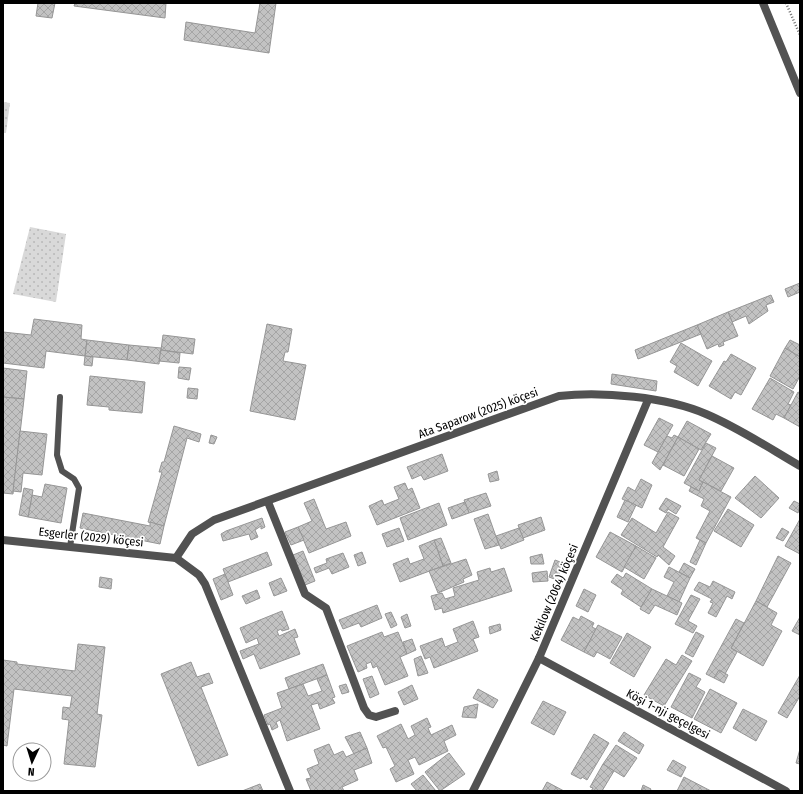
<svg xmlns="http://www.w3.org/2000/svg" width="803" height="794" viewBox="0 0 803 794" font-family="'Fira Sans Condensed',sans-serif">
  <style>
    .grass { fill: url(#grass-dots) }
    .building { fill: url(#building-cross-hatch); stroke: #969696 }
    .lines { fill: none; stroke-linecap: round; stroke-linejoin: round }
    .path { stroke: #747474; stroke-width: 2.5; stroke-dasharray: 1 2; stroke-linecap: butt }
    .service { stroke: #525252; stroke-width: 6 }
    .minor { stroke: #525252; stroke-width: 8 }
    .labels { text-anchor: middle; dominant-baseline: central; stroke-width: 3.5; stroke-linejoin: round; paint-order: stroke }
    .street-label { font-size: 12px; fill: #000; stroke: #fff }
  </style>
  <defs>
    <pattern id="grass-dots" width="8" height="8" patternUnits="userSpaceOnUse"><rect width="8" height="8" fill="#d9d9d9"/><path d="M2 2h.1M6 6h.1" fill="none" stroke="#b8b8b8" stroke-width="1.8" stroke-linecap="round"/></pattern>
    <pattern id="building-cross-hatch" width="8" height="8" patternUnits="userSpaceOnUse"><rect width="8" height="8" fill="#c2c2c2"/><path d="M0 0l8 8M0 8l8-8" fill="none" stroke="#a5a5a5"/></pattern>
  </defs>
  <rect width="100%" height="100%" fill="#fff"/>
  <g class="grass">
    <polygon points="3,102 10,103 6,133 3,133"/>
    <polygon points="30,227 66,234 56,302 13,294"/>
  </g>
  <g class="building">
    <polygon points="38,3 55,3 52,18 36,16"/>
    <polygon points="75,3 166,3 165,18 74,6"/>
    <polygon points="260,3 276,3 269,53 184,40 186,22 255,33"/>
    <polygon points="800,283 800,292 788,297 785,289"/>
    <polygon points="771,295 774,302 766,305 768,311 749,324 746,316 732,322 728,312"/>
    <polygon points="728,312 738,336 723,342 724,345 719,347 718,344 707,349 697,325"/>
    <polygon points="34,319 82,325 81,339 87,340 85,356 46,351 44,368 3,363 3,332 31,335"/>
    <polygon points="267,324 292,329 288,352 285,352 283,361 306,365 295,420 250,411"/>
    <polygon points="697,325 701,334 638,359 635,350"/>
    <polygon points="163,335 195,339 193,354 161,350"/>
    <polygon points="87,340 129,345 127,360 85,356"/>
    <polygon points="790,340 800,345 800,357 785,348"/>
    <polygon points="681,343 712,361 698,386 674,372 677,366 670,362"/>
    <polygon points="129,345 161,348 159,364 127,360"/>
    <polygon points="785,348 800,357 800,376 793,389 770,376"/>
    <polygon points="161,350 180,353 179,363 159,361"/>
    <polygon points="731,354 756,368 741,395 735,392 731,399 709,386 724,361 726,362"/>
    <polygon points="85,356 93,357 92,366 84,365"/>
    <polygon points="179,367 191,368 189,380 178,378"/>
    <polygon points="3,368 27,371 24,399 3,397"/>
    <polygon points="612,374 657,381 656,391 611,384"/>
    <polygon points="90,376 145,382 142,413 109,410 109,407 87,405"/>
    <polygon points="770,378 794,392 788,404 791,405 784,418 776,414 773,420 752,409"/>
    <polygon points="188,388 198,389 197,399 187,398"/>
    <polygon points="798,392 800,393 800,427 784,418"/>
    <polygon points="3,397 24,399 13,494 3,493"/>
    <polygon points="659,418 673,425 658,452 644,445"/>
    <polygon points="687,421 711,434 701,450 678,437"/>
    <polygon points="174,426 201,434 199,442 187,438 164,526 148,522 162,472 159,472 162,462 164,462"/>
    <polygon points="20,431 47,434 42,475 23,473 21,492 13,491"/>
    <polygon points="211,435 217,437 214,444 209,443"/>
    <polygon points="674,435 678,437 660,470 652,463 667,436 672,438"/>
    <polygon points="678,437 699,449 684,476 663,465"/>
    <polygon points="706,443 716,448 699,480 703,482 699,491 684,483"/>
    <polygon points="442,454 448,471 424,480 421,475 412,479 407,467"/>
    <polygon points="712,456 734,468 721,491 699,480"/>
    <polygon points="497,471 499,480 490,482 488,474"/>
    <polygon points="755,476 779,498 761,518 735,498"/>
    <polygon points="641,479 652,485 642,508 622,499 628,487 635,491"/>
    <polygon points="703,482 731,497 706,543 696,538 710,511 701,506 704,499 689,491 691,487 699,491"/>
    <polygon points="405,483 408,490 412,488 420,508 377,525 369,506 382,500 384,505 399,499 394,487"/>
    <polygon points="45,484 67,488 61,523 28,517 32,495 42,497"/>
    <polygon points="24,488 33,490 28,517 19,515"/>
    <polygon points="486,493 491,506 469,513 464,500"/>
    <polygon points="666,498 681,506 676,514 668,509 666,513 659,509"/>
    <polygon points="314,499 326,529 346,522 351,536 309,553 298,527 312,521 304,503"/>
    <polygon points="625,500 636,505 628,522 617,517"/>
    <polygon points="794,501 800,504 798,513 789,508"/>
    <polygon points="465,502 469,513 452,519 448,508"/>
    <polygon points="439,503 447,525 408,540 400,518"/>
    <polygon points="728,509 754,525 741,547 714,531"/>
    <polygon points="668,512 679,518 663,547 675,556 669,565 658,555 657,557 621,535 632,518 656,533"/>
    <polygon points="83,513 150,526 150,522 164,526 160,544 80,528"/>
    <polygon points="488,514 499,545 485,549 474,519"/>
    <polygon points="541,517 545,530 523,538 518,525"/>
    <polygon points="262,518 265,527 261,529 261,526 255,530 258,537 251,540 249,534 223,541 221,534 226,531"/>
    <polygon points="800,519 800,554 785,546"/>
    <polygon points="298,527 304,540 291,545 285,532"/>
    <polygon points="399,528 404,541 387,547 382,534"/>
    <polygon points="519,528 524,540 501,549 496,536"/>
    <polygon points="782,528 789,532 783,541 776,538"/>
    <polygon points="610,532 636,546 622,572 596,557"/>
    <polygon points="441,538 451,563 443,566 434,540"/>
    <polygon points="434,540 443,566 400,582 393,564 408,558 410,564 424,559 419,546"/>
    <polygon points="700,540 706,543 696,565 690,562"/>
    <polygon points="636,546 656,558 644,579 624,567"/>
    <polygon points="303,551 315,581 305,585 293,555"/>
    <polygon points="267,552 272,565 228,582 223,569"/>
    <polygon points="362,552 366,563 358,566 354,555"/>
    <polygon points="343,553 349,567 332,574 329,568 316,573 314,568 327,563 326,559"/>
    <polygon points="542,554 544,564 531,564 530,557"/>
    <polygon points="778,556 791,563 767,607 756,601"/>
    <polygon points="466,559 472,575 463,579 464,582 438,593 429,571"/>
    <polygon points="555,560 563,563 557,580 549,577"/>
    <polygon points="684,563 695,569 690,578 679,572"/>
    <polygon points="669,567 690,578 679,602 667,596 674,582 664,577"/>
    <polygon points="490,568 491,572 504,568 512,591 443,613 442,608 435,610 431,596 442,593 445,599 455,596 453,588 479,580 477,572"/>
    <polygon points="547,571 548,581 533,582 532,573"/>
    <polygon points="626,573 652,589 641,607 621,594 623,590 611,582 617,574 623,578"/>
    <polygon points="225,574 233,595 221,600 213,579"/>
    <polygon points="100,577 112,579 111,589 99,587"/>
    <polygon points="281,578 287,591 274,596 269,583"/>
    <polygon points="713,581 735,592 732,599 727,596 716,617 708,613 713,603 710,602 712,599 694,590 699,582 710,587"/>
    <polygon points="584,589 596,595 588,612 576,606"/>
    <polygon points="652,589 682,603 677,615 655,605 649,614 640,609"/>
    <polygon points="257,590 260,598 246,604 242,596"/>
    <polygon points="691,595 700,599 688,621 697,626 693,633 675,624"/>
    <polygon points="756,601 777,613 771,625 782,631 763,666 731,648"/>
    <polygon points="377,605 382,618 361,627 359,623 343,629 339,620"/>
    <polygon points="282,611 289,629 282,631 281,629 277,631 279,636 295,629 298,637 294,638 300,654 260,669 254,654 243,659 240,651 259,644 257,638 246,643 240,628"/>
    <polygon points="391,612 397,625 391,628 385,614"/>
    <polygon points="407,614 411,626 405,628 401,617"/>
    <polygon points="581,616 594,623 592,627 596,629 584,652 561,640 573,617 579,620"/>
    <polygon points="800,617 800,635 792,631"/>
    <polygon points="736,619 744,623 731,648 737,652 725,674 719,670 714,678 706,674"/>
    <polygon points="473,621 479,637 473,639 478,651 434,668 430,657 425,659 420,646 442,638 445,647 458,642 453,629"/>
    <polygon points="500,624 501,630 490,634 489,627"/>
    <polygon points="598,625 622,637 610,659 597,652 594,657 584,652"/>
    <polygon points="382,632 384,637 398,632 407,654 400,657 408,676 385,685 377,666 373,668 371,662 366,664 367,668 358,672 347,646"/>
    <polygon points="696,632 704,636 693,657 685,653"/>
    <polygon points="627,633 651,647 634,677 610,663"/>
    <polygon points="412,639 416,650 407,654 403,642"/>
    <polygon points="78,644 105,647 97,714 102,715 95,767 64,764 69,720 62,719 63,707 70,708 72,696 14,689 7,746 3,745 3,660 17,662 17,664 75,671"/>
    <polygon points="682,655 692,661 664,706 644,695 666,659 676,665"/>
    <polygon points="421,656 428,673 418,676 414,659"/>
    <polygon points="191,662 197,677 209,673 213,683 201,687 228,755 198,766 161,674"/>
    <polygon points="323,664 327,675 289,689 285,678"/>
    <polygon points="719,670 728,675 724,683 714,678"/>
    <polygon points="689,673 701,679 696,687 705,692 692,718 671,707"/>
    <polygon points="327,675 335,697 332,698 335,703 320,709 318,703 311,705 320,729 287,741 280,720 276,722 278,727 272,730 270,724 268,725 264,715 282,708 277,693 303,684 308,696 322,691 317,679"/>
    <polygon points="800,675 800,696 787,718 778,713"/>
    <polygon points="372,676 379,694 370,698 363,679"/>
    <polygon points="346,684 349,692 342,694 339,686"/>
    <polygon points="412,685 418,699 404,705 398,692"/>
    <polygon points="478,689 498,700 493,708 473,698"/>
    <polygon points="710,689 737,703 721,733 694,719"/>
    <polygon points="543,701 566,712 554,735 531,723"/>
    <polygon points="478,704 476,718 462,717 464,707"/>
    <polygon points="743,709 767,721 756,741 733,728"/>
    <polygon points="427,718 431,727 428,728 431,735 452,725 456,735 444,741 448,751 419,765 415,757 408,760 414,774 396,782 390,769 395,766 386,747 383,748 377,736 401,724 408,739 415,735 411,726"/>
    <polygon points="360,732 367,748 354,754 345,737"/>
    <polygon points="624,732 644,745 639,754 618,741"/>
    <polygon points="594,734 609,743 587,780 582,777 581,779 571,774"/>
    <polygon points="329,744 334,755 343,751 346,757 367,748 372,763 354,770 358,780 342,787 344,791 311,791 306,779 311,778 307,769 319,764 314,750"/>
    <polygon points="616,745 637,758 624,777 603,764"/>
    <polygon points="800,749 800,764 796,763"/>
    <polygon points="449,753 465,774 440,791 425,772"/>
    <polygon points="673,760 686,767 681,777 667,770"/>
    <polygon points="603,764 614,771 602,791 591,791 593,788 590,787"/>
    <polygon points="423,775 436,791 417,791 411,784"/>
    <polygon points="684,777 711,791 677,791"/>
    <polygon points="547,782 564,791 542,791"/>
    <polygon points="260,784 263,791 242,791"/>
    <polygon points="643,785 651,789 650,791 641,791"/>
  </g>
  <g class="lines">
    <polyline class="path" points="786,3 800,35"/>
    <polyline class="service" points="60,397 57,455 62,471 74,479 79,488 70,547"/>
    <g class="minor">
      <polyline points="763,3 800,93"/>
      <polyline points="268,502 305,594 326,608 364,708 369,715 376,717 395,711"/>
      <polyline points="3,540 176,558"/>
      <path d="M176,558l16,-24 22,-14 345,-124c43,-5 108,1 147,18 33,14 63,34 94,52"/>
      <polyline points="176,558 199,575 205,584 290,791"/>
      <polyline points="539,658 786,791"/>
      <polyline points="473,791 539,658 648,400"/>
    </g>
  </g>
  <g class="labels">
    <g class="street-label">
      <text transform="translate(478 413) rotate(-20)">Ata Saparow (2025) köçesi</text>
      <text transform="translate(91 537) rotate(6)">Esgerler (2029) köçesi</text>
      <text transform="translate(554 593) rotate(-67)">Kekilow (2064) köçesi</text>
      <text transform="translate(668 714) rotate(28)">Köşi 1-nji geçelgesi</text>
    </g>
  </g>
  <rect width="803" height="794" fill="none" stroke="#000000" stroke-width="8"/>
  <g transform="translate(32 762) rotate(184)"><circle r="19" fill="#ffffff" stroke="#999999"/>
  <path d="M0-3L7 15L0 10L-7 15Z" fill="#000000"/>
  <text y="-6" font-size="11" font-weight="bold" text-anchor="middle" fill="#000000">N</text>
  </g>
</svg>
